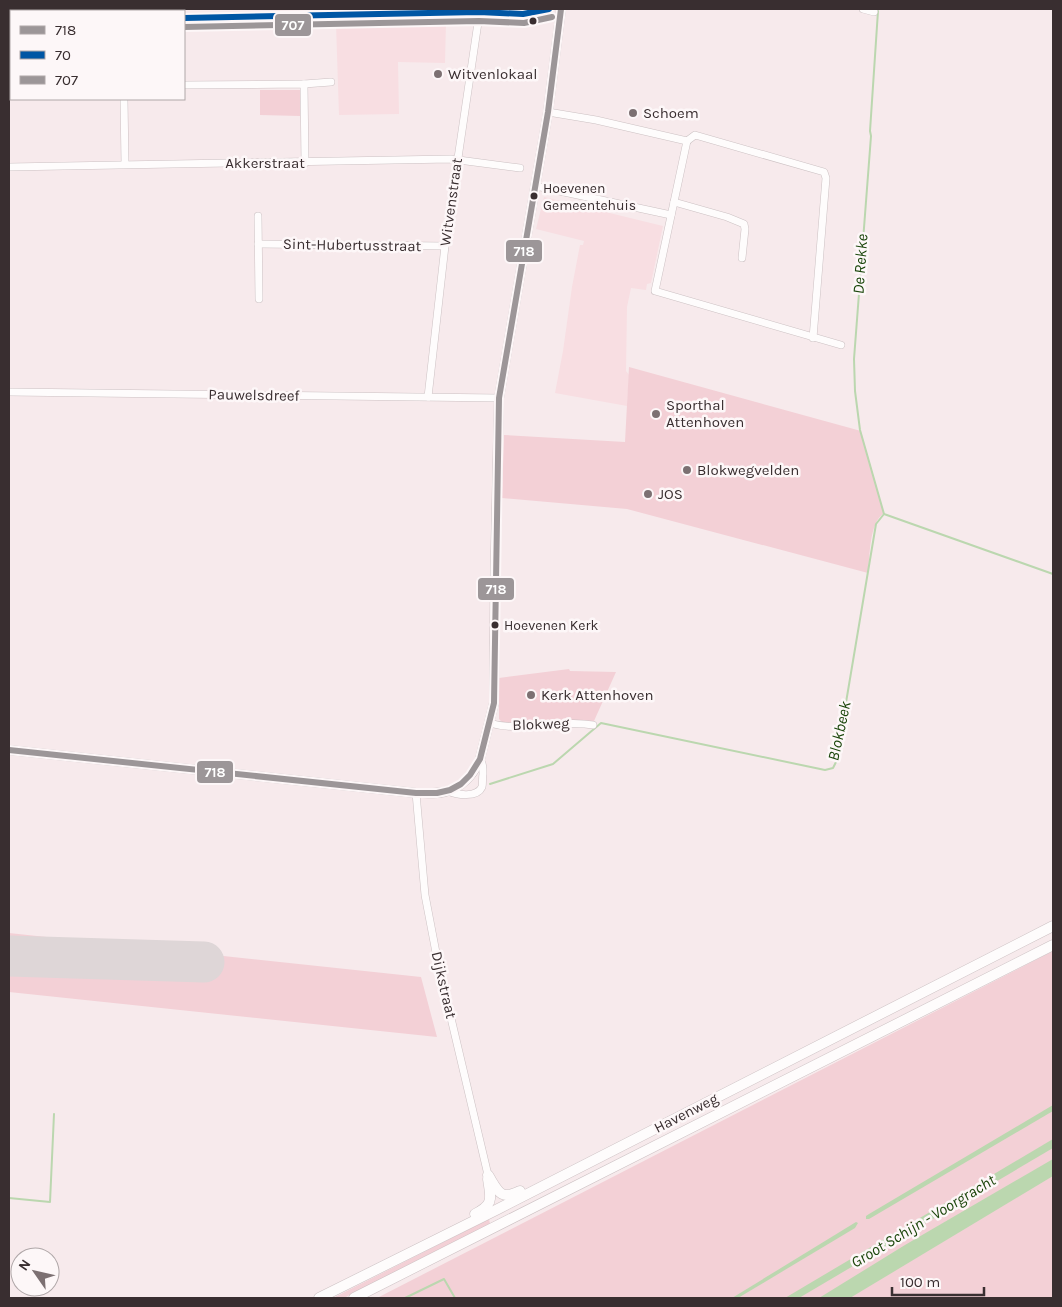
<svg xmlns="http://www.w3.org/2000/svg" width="1062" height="1307" viewBox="0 0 1062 1307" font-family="Karla,sans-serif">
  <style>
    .built { fill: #f8dee2 }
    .green { fill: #f3d0d6 }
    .water { fill: #bbd7af }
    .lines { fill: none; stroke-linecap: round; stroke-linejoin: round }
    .stream { stroke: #bbd7af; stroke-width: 2 }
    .runway { stroke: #ded6d7; stroke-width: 41 }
    .minor-casing { stroke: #ccc1c3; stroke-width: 8 }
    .major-casing { stroke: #ccc1c3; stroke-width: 10 }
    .highway-casing { stroke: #ccc1c3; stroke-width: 11 }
    .minor { stroke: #fefcfc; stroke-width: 7 }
    .major { stroke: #fefcfc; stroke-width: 9 }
    .highway { stroke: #fefcfc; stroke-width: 10 }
    .bus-1-casing { stroke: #fdf7f8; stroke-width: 10 }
    .bus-2-casing { stroke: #fdf7f8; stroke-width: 10 }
    .bus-3-casing { stroke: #fdf7f8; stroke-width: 10 }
    .bus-1 { stroke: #9c9698; stroke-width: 6 }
    .bus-2 { stroke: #0056a4; stroke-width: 6 }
    .bus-3 { stroke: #9c9698; stroke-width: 6 }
    .bus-dot { fill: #392e30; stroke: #fdf7f8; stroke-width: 2 }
    .poi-dot { fill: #7c7072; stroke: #fdf7f8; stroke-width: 2 }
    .labels { text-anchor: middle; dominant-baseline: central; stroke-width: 5; stroke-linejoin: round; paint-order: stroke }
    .bus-label { font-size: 14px; fill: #392e30; stroke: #fdf7f8; text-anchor: start }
    .poi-label { font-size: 15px; fill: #392e30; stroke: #fdf7f8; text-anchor: start }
    .street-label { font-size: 15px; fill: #392e30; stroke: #fdf7f8 }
    .water-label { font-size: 16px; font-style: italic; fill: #1b460b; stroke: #fdf7f8 }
    .line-badge { stroke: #fdf7f8; stroke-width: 2 }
    .badge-label { font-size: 14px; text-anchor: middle; font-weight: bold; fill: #fff }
  </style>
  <rect width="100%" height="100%" fill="#f7eaec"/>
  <g class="built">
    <polygon points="446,22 445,63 398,62 399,114 339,115 336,24"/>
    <polygon points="544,197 663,226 651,283 647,284 646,290 631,288 627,307 626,371 629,375 627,406 555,393 563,351 572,287 580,245 583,245 584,241 536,229"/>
  </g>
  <g class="green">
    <polygon points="260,90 300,90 300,116 260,115"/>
    <path d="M629,367l232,64 23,82c-15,10 -14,43 -16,60l-241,-64 -125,-11 2,-63 121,7z"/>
    <polygon points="569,669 570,671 616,672 594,721 572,720 504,724 499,719 499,678"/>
    <polygon points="9,933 421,977 437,1037 9,992"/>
    <polygon points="1053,951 1053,1298 377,1298"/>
    <polygon points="489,1219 490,1224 344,1298 333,1298"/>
  </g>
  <g class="water">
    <polygon points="1053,1105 1053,1111 869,1219 866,1219 866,1216 869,1214"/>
    <polygon points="1053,1139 1053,1148 799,1298 785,1298"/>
    <polygon points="1053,1159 1053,1176 850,1298 819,1298 905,1245"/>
    <polygon points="856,1222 858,1223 855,1228 738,1298 732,1298"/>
  </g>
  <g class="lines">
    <g class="stream">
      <polyline points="878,11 870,131 871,136 854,359 855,391 860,430 884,514"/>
      <polyline points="490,784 553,764 601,723 825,770 833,768 836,762 876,524 884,514 1053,574"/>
      <polyline points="9,1198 50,1202 54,1114"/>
      <polyline points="405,1298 444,1279 455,1298"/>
    </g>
    <polyline class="runway" points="9,956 204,962"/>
    <g class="minor-casing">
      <g id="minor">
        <polyline points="47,9 47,11"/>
        <polyline points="863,9 874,12"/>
        <path d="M184,18l295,-6c25,2 47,6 70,-3"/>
        <polyline points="9,22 11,22"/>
        <polyline points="304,84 331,82"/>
        <polyline points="184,85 304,84 305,163"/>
        <polyline points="9,95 11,95"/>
        <polyline points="124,99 125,164"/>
        <polyline points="548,112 596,120 687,141"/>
        <polyline points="687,141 655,291 841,345"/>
        <polyline points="687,141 695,135 824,172 826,178 813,338"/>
        <polyline points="9,167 451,159 520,168"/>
        <polyline points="536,186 671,215"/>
        <polyline points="674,202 727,217 744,224 745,229 742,258"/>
        <polyline points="258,216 259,299"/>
        <polyline points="258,244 445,246"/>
        <polyline points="9,392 499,398"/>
        <polyline points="428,397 445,246 480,9"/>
        <path d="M489,723c34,10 70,-4 104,2"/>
        <path d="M448,791c9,4 29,7 34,-4 1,-4 0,-9 1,-13 0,-6 0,-10 -3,-15"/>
        <polyline points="416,793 425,895 438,963 488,1175"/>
      </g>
    </g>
    <g class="major-casing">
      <path id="major" d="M9,750l407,43c9,0 19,1 28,-1 17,-3 30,-18 36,-33l14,-56 1,-131 4,-174 49,-286 13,-103"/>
    </g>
    <g class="highway-casing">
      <g id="highway">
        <path d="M488,1175c10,16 12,26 32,16"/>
        <path d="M475,1214c19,-10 16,-15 13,-35"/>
        <polyline points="319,1298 498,1209 1053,926"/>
        <polyline points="354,1298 1053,945"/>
      </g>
    </g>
    <use href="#minor" class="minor"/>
    <use href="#major" class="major"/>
    <use href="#highway" class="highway"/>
    <g class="bus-1-casing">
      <polyline id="bus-1" points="9,750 416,793 437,793 450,790 461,784 470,775 480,759 494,703 499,398 548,112 561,9"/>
    </g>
    <g class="bus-2-casing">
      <polyline id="bus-2" points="184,18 479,12 523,14 549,9"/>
    </g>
    <g class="bus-3-casing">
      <polyline id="bus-3" points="184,27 479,21 524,23 552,17"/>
    </g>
    <use href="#bus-1" class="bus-1"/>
    <use href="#bus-2" class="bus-2"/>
    <use href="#bus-3" class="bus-3"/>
  </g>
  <g class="bus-dot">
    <circle cx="533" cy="21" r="4.5"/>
    <circle cx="534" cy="196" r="4.5"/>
    <circle cx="495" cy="625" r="4.5"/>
  </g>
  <g class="poi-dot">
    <circle cx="438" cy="74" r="5"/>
    <circle cx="633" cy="113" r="5"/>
    <circle cx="656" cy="414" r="5"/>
    <circle cx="687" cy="470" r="5"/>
    <circle cx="648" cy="494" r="5"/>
    <circle cx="531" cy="695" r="5"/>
  </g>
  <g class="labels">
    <g class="bus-label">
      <text x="543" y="188">Hoevenen<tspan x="543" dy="17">Gemeentehuis</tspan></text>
      <text x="504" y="625">Hoevenen Kerk</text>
    </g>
    <g class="poi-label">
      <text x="448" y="74">Witvenlokaal</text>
      <text x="643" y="113">Schoem</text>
      <text x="666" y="405">Sporthal<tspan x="666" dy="17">Attenhoven</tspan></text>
      <text x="697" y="470">Blokwegvelden</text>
      <text x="658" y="494">JOS</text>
      <text x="541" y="695">Kerk Attenhoven</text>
    </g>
    <g class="street-label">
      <text x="265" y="163">Akkerstraat</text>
      <text transform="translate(451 202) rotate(-82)">Witvenstraat</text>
      <text transform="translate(352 245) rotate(1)">Sint-Hubertusstraat</text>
      <text transform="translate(254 395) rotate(1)">Pauwelsdreef</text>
      <text transform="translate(541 724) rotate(-2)">Blokweg</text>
      <text transform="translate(444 985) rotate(77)">Dijkstraat</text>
      <text transform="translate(686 1113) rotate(-27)">Havenweg</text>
    </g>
    <g class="water-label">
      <text transform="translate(860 264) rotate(-86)">De Rekke</text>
      <text transform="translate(839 731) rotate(-78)">Blokbeek</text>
      <text transform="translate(923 1221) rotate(-31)">Groot Schijn - Voorgracht</text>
    </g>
  </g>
  <g class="line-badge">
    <rect x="274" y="13" width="38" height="24" rx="5" fill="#9c9698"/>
    <rect x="505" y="239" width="38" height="24" rx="5" fill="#9c9698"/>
    <rect x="477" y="577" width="38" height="24" rx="5" fill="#9c9698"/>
    <rect x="196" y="760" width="38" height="24" rx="5" fill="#9c9698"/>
  </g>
  <g class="badge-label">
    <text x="293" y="30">707</text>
    <text x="524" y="256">718</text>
    <text x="496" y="594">718</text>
    <text x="215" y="777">718</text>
  </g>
  <rect width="1062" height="1307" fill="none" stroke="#392e30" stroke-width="20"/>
  <rect x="10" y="10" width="175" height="90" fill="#fdf7f8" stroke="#afa7a8"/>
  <rect x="20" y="26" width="25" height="8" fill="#9c9698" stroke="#afa7a8"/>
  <text x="55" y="35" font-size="15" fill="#392e30">718</text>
  <rect x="20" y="51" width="25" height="8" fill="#0056a4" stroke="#afa7a8"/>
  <text x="55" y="60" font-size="15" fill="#392e30">70</text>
  <rect x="20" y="76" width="25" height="8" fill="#9c9698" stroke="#afa7a8"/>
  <text x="55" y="85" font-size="15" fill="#392e30">707</text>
  <g transform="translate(35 1272) rotate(304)"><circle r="24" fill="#fdf7f8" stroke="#afa7a8"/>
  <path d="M0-4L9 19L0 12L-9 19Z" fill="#7c7072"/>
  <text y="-8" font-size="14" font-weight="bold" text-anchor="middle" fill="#392e30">N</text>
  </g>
  <path d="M892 1287v8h92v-8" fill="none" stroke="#392e30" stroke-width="2.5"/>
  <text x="900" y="1287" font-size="15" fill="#392e30" stroke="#fdf7f8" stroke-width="4" paint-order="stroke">100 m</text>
</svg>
